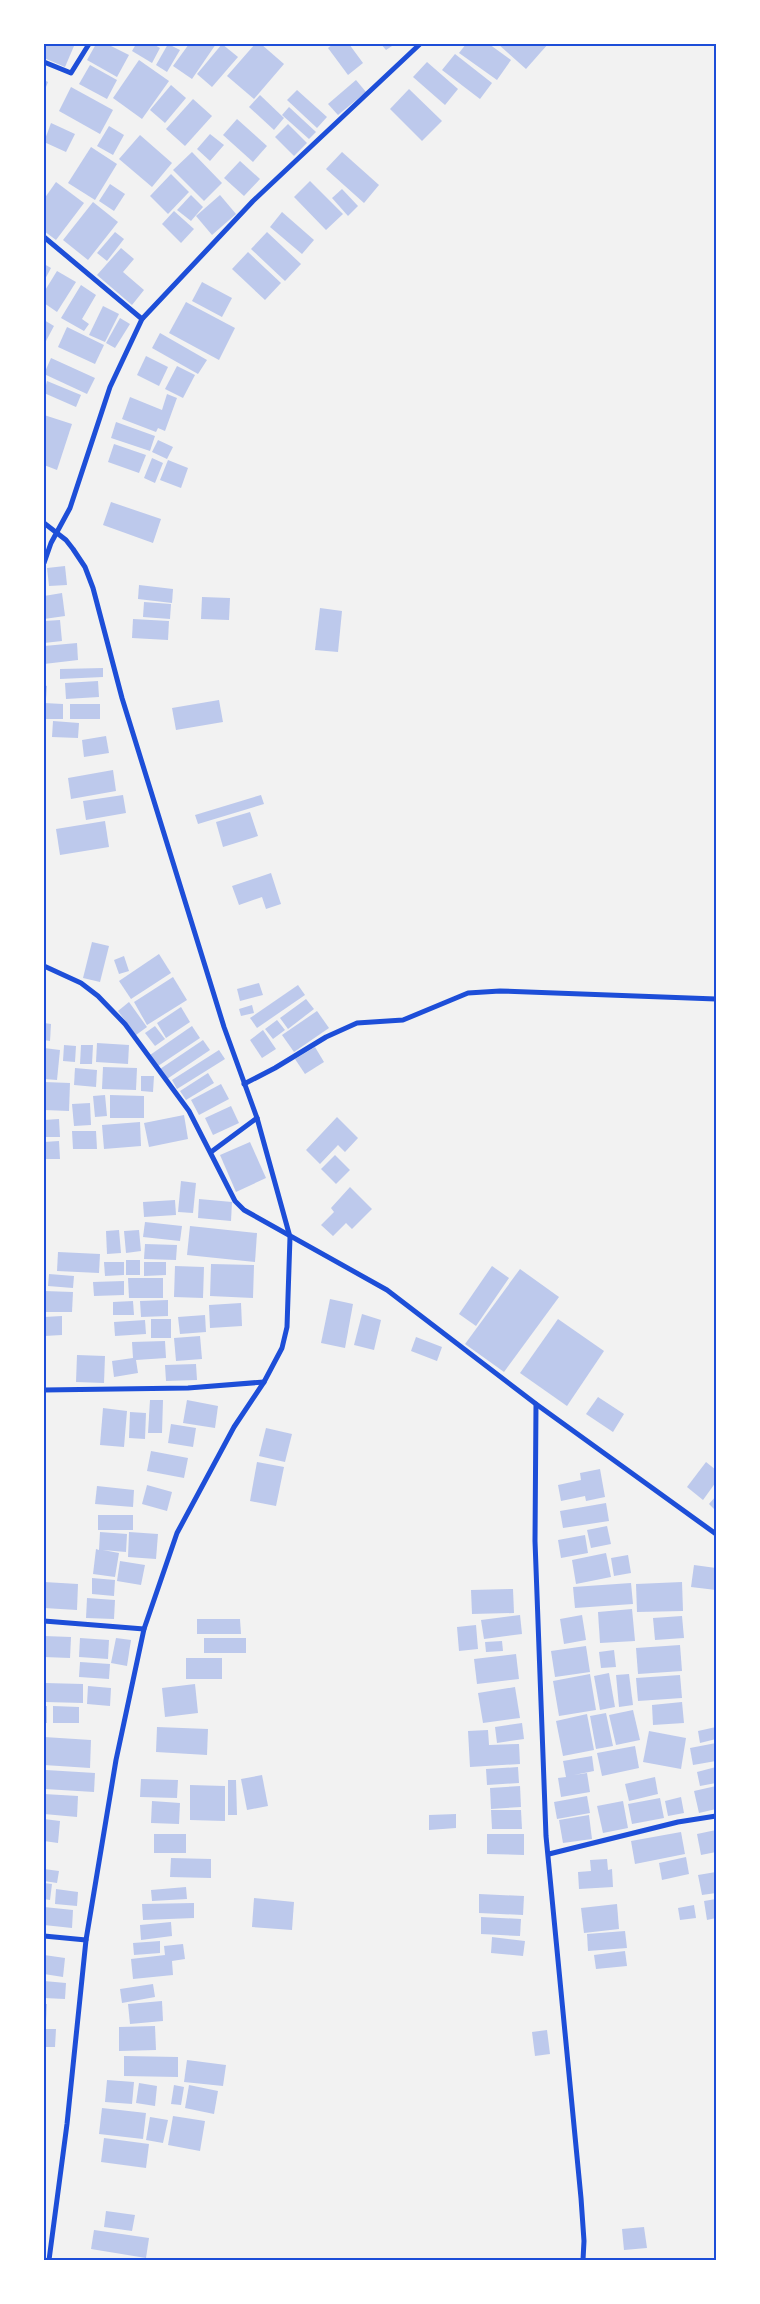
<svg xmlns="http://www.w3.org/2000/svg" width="760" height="2304" viewBox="0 0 760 2304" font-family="'Noto Serif',serif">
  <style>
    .building { fill: #bdc9ec }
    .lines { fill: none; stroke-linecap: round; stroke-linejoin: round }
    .minor { stroke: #1d4ed8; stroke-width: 5 }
    .neatline { fill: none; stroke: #1d4ed8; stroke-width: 2 }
  </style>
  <rect width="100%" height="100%" fill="#f2f2f2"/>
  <g class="building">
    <polygon points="44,44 70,44 74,46 65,67 44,58"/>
    <polygon points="96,44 107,44 129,55 117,77 87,60"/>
    <polygon points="136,44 153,44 160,48 152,63 132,51"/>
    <polygon points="168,44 180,50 167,72 156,65"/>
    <polygon points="189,44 216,44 192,79 173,66"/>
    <polygon points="222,44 238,57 212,87 197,74"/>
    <polygon points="255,44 261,44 284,64 254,99 227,76"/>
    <polygon points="333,44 349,44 363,63 348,75 328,48"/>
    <polygon points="381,44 395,44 386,50"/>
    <polygon points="466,44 489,44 511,60 497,80 459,53"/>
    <polygon points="498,44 548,44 526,69"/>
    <polygon points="455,54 492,83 480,99 442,70"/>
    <polygon points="139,60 169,81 142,119 113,98"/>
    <polygon points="427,62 458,89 445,105 413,77"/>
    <polygon points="90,65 117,80 107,99 79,84"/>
    <polygon points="44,80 48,82 44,92"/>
    <polygon points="356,80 366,92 338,115 328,104"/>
    <polygon points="171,85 186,98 165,123 150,110"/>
    <polygon points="71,87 113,110 100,134 59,111"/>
    <polygon points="409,89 442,121 422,141 390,109"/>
    <polygon points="297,90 327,117 317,128 287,100"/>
    <polygon points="260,95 284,118 274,130 249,107"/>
    <polygon points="193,99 212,116 185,146 166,129"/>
    <polygon points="289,107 316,132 309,139 282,115"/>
    <polygon points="237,119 267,146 253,162 223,135"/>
    <polygon points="51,123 75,134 66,152 44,142"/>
    <polygon points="288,124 307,143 294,156 275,137"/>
    <polygon points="109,126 124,135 113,155 97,146"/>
    <polygon points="210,134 224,145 210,161 197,149"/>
    <polygon points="140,135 172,163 152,187 119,159"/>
    <polygon points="91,147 117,164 95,200 68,183"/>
    <polygon points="192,152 222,183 204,201 173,170"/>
    <polygon points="342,152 379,185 364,203 326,169"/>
    <polygon points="240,161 260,179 244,196 224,178"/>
    <polygon points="171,174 189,192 168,214 150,196"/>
    <polygon points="310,181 343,214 326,230 294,197"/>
    <polygon points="56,182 84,203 56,240 44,231 44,199"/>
    <polygon points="110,184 125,194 114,211 99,201"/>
    <polygon points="342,189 358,206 348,216 332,198"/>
    <polygon points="191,195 203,207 191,221 177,210"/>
    <polygon points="220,195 236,214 212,235 196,216"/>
    <polygon points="93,202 118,222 88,260 63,240"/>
    <polygon points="174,211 194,229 181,243 162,224"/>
    <polygon points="282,212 314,240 302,254 270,227"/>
    <polygon points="115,232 124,239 107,261 97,253"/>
    <polygon points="267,232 301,264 285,281 251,249"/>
    <polygon points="121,248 134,259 123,272 144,290 132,305 97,275"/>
    <polygon points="248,252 281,283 265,300 232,269"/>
    <polygon points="44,264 51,268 44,281"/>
    <polygon points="57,271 76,282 57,312 44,303 44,292"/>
    <polygon points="202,282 232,298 222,317 192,301"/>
    <polygon points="81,285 96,295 82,319 89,324 84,331 61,318"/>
    <polygon points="186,302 235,328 219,360 169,333"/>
    <polygon points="103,306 119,314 105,342 89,335"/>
    <polygon points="120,318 130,324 115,348 106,343"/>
    <polygon points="44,320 54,326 46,341 44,340"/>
    <polygon points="67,327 104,345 95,364 58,347"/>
    <polygon points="160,333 207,360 198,374 152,348"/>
    <polygon points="146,356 168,367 159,386 137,375"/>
    <polygon points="51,358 95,378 87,394 44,374"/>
    <polygon points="177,366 195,375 183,398 165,389"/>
    <polygon points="47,381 81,395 76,407 44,393"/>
    <polygon points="167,394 177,398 165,431 158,428 156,432 122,419 130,397 162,410"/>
    <polygon points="44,415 72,424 57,470 44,465"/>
    <polygon points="116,422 155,436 150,451 111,438"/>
    <polygon points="158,440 173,447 167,459 152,452"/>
    <polygon points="114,444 146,455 139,473 108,462"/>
    <polygon points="152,458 163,463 155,483 144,478"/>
    <polygon points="168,460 188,468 181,488 160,480"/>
    <polygon points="111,502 161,519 153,543 103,525"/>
    <polygon points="65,566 67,585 49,586 47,568"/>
    <polygon points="139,585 173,589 172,603 138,599"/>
    <polygon points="62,593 65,616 44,619 44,596"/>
    <polygon points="202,597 230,598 229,620 201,619"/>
    <polygon points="144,602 171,604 170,619 143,617"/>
    <polygon points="320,608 342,611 338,652 315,650"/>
    <polygon points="133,619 169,621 168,640 132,638"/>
    <polygon points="60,620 62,641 44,643 44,621"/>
    <polygon points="77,643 78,660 44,664 44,646"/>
    <polygon points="103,668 103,677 60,679 60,669"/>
    <polygon points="98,681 99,697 66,699 65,683"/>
    <polygon points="44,685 47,686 46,699 44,699"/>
    <polygon points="219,700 223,722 176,730 172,708"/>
    <polygon points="44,703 63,704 63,719 44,719"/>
    <rect x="70" y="704" width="30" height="15"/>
    <polygon points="53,721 79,723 78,738 52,737"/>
    <polygon points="106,736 109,753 84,757 82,740"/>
    <polygon points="113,770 116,791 71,799 68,778"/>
    <polygon points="123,795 126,813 86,820 83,801"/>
    <polygon points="261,795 264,804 198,824 195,815"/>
    <polygon points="250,812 258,836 223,847 216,822"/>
    <polygon points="105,821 109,847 60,855 56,829"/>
    <polygon points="271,873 281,904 266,909 262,897 239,905 232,886"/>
    <polygon points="92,942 109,946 100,982 83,978"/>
    <polygon points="159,954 171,973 131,999 119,981"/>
    <polygon points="124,956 129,971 119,974 114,960"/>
    <polygon points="173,977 187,1000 147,1025 134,1002"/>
    <polygon points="259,983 263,995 240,1001 237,989"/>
    <polygon points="298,985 305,995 257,1028 250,1018"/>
    <polygon points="306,999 314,1009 288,1029 280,1018"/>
    <polygon points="129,1002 147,1027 136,1035 118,1011"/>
    <polygon points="252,1005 254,1013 241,1016 239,1009"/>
    <polygon points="181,1007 190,1022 166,1038 157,1023"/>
    <polygon points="317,1011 329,1028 294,1052 282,1035"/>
    <polygon points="277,1020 285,1030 273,1039 265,1029"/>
    <polygon points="44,1023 51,1024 50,1041 44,1040"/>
    <polygon points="155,1026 165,1039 155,1046 145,1033"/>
    <polygon points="192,1026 200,1038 158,1066 150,1055"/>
    <polygon points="263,1030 276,1049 262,1058 250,1040"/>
    <polygon points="203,1040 210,1050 167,1079 160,1069"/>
    <polygon points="97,1043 129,1045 128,1064 96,1062"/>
    <polygon points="64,1045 76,1046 75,1062 63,1061"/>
    <polygon points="81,1045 93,1045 92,1064 80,1064"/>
    <polygon points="315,1047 324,1062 305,1074 295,1059"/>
    <polygon points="44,1048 60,1050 57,1080 44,1079"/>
    <polygon points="219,1050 225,1059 177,1089 172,1080"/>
    <polygon points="103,1067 137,1068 136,1090 102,1089"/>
    <polygon points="75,1068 97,1070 96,1087 74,1085"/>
    <polygon points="208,1073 214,1083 186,1100 180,1091"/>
    <polygon points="141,1076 154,1076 153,1092 141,1091"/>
    <polygon points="44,1082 70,1083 69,1111 44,1110"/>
    <polygon points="221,1084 229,1099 199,1115 191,1100"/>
    <polygon points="105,1095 107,1116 95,1117 93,1096"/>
    <polygon points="110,1095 144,1096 144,1118 110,1118"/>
    <polygon points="90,1103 91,1125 74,1126 72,1104"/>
    <polygon points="231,1106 239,1123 213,1135 205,1118"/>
    <polygon points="184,1115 188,1139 149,1147 144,1123"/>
    <polygon points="337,1117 358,1138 345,1152 338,1145 320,1164 306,1150"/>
    <polygon points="59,1119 60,1137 44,1137 44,1120"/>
    <polygon points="140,1122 141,1146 104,1149 102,1125"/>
    <polygon points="72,1131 96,1131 97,1149 73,1149"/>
    <polygon points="59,1141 60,1159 44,1159 44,1142"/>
    <polygon points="250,1142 266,1178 236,1192 220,1155"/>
    <polygon points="335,1155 350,1170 336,1184 321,1169"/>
    <polygon points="181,1181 196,1183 193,1213 178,1212"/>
    <polygon points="350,1187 372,1209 352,1229 346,1223 333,1236 321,1225 334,1212 331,1208"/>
    <polygon points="199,1199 232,1202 231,1221 198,1218"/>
    <polygon points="175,1200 176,1215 144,1217 143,1202"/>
    <polygon points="145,1222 182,1226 180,1241 143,1237"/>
    <polygon points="190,1226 257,1233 255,1262 187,1255"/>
    <polygon points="119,1230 121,1253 107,1254 106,1231"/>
    <polygon points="139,1230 141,1251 126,1253 124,1231"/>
    <polygon points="145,1244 177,1245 176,1260 144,1259"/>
    <polygon points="58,1252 100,1254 99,1273 57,1271"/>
    <rect x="126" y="1260" width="14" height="15"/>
    <polygon points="104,1262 124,1262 124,1275 105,1276"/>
    <polygon points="144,1262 166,1262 166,1275 144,1276"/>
    <polygon points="211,1264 254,1265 253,1298 210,1296"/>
    <polygon points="175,1266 204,1267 203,1298 174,1297"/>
    <polygon points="492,1266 509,1278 476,1326 459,1314"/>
    <polygon points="520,1269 559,1297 504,1372 465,1344"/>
    <polygon points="49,1274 74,1276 73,1288 48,1286"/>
    <polygon points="128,1278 163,1278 163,1298 129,1298"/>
    <polygon points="124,1281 124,1295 94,1296 93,1282"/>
    <polygon points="44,1291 73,1292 72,1312 44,1312"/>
    <polygon points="330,1299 353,1304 345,1348 321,1343"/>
    <polygon points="168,1300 168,1316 141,1317 140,1301"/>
    <polygon points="133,1301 134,1315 113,1315 113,1302"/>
    <polygon points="241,1303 242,1326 210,1328 209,1305"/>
    <polygon points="362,1314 381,1320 374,1350 354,1345"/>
    <polygon points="205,1315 206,1332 180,1334 178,1317"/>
    <polygon points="62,1316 62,1335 44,1336 44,1317"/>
    <rect x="151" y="1319" width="20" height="19"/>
    <polygon points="558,1319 604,1351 567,1406 520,1373"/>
    <polygon points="145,1320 146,1334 115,1336 114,1322"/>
    <polygon points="200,1336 202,1359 176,1361 174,1338"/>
    <polygon points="416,1337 442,1347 437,1361 411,1351"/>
    <polygon points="165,1341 166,1358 136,1360 138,1373 114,1377 112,1361 133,1358 132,1342"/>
    <polygon points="77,1355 105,1356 104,1383 76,1382"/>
    <polygon points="196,1364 197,1380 166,1381 165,1365"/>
    <polygon points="598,1397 624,1414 613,1432 586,1414"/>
    <polygon points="150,1400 163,1400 162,1433 148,1433"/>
    <polygon points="187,1400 218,1406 215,1428 183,1423"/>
    <polygon points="103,1408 127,1411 124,1447 100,1445"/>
    <polygon points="130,1412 146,1413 145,1439 129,1438"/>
    <polygon points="171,1424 196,1428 193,1447 168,1443"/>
    <polygon points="266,1428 292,1434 285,1462 259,1456"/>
    <polygon points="151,1451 188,1458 184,1478 147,1471"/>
    <polygon points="257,1462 284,1467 276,1506 250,1501"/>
    <polygon points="706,1462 716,1470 716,1482 703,1500 687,1487"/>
    <polygon points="600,1469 605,1497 586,1501 585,1496 561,1501 558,1485 581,1480 580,1473"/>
    <polygon points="147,1485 172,1492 167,1511 142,1504"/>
    <polygon points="97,1486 134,1490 133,1507 95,1504"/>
    <polygon points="716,1496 716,1511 709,1504"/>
    <polygon points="606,1503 609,1521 563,1528 560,1511"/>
    <rect x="98" y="1515" width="35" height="15"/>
    <polygon points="607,1526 611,1544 591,1548 587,1530"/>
    <polygon points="100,1532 127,1534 126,1552 103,1550 119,1553 115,1577 93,1574 96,1549 99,1550"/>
    <polygon points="129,1532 158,1534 156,1559 128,1557"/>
    <polygon points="585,1535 588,1553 561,1558 558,1540"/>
    <polygon points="606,1553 611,1577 576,1584 572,1560"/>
    <polygon points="628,1555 631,1573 614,1576 611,1558"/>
    <polygon points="120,1561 145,1565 141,1585 117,1581"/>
    <polygon points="694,1565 716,1568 716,1590 691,1587"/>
    <polygon points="92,1578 115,1580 114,1596 92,1594"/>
    <polygon points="44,1582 78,1584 77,1610 44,1608"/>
    <polygon points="682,1582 683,1611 637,1612 636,1584"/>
    <polygon points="631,1583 633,1604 575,1608 573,1587"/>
    <polygon points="513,1589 514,1613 472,1614 471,1590"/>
    <polygon points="87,1598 115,1600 114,1619 86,1618"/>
    <polygon points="632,1609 635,1641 600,1643 598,1612"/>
    <polygon points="520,1615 522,1634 484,1639 481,1620"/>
    <polygon points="582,1615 586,1640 564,1644 560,1619"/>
    <polygon points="682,1616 684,1638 655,1640 653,1618"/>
    <polygon points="197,1619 240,1619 241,1634 197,1634"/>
    <polygon points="476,1625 478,1649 459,1651 457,1627"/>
    <polygon points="44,1636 71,1637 70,1658 44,1657"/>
    <polygon points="80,1638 109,1640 108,1659 79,1657"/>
    <polygon points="116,1638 131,1640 127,1666 111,1663"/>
    <rect x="204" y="1638" width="42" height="15"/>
    <polygon points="502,1641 503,1651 486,1652 485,1642"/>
    <polygon points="680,1645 682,1671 638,1674 636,1648"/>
    <polygon points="586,1646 590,1672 555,1677 551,1651"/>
    <polygon points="614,1650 616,1667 601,1668 599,1652"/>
    <polygon points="516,1654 519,1679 477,1684 474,1659"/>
    <rect x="186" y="1658" width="36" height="21"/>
    <polygon points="80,1662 110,1664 109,1679 79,1677"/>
    <polygon points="609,1673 615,1707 600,1710 594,1676"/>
    <polygon points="590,1674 596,1710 559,1716 553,1681"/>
    <polygon points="629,1674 633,1705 619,1707 616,1675"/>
    <polygon points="680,1675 682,1698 638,1701 636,1678"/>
    <polygon points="45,1683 83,1684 83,1703 45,1702"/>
    <polygon points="195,1684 198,1713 165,1717 162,1688"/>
    <polygon points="88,1686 111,1688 110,1706 87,1704"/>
    <polygon points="515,1687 520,1718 483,1723 478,1693"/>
    <polygon points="682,1702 684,1723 653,1725 652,1705"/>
    <rect x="44" y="1706" width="3" height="17"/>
    <polygon points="53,1706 79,1707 79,1723 53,1723"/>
    <polygon points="633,1710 640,1740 616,1745 609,1715"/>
    <polygon points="606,1713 613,1746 596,1749 590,1716"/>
    <polygon points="587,1714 594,1750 563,1756 556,1721"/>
    <polygon points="522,1723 524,1739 497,1743 495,1727"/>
    <polygon points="157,1727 208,1729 207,1755 156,1752"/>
    <polygon points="716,1727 716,1739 700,1743 698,1731"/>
    <polygon points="488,1730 489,1745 519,1744 520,1764 470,1767 468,1731"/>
    <polygon points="649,1731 686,1738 681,1769 643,1762"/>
    <polygon points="44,1737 91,1740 90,1768 44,1765"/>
    <polygon points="716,1743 716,1761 693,1765 690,1748"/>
    <polygon points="635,1746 639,1768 602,1776 597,1753"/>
    <polygon points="592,1756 594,1771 574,1775 587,1773 590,1792 561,1797 558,1778 566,1777 563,1761"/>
    <polygon points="518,1767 519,1783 487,1785 486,1769"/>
    <polygon points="716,1767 716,1783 700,1786 697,1772"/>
    <polygon points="46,1770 95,1773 94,1792 45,1789"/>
    <polygon points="262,1775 268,1806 247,1810 241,1779"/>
    <polygon points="655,1777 658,1794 629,1801 625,1784"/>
    <polygon points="141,1779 178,1780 177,1798 140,1797"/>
    <polygon points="228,1780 236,1780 237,1815 228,1815"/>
    <polygon points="190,1785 225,1786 225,1821 190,1820"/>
    <polygon points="520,1786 521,1807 491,1809 490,1788"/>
    <polygon points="716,1786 716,1809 699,1813 694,1791"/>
    <polygon points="44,1794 78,1796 77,1817 44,1814"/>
    <polygon points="587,1796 590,1813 557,1819 554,1802"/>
    <polygon points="681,1797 684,1813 668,1816 665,1801"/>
    <polygon points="660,1798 664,1818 632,1824 628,1804"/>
    <polygon points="152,1801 180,1803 179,1824 151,1823"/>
    <polygon points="623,1801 628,1828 603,1833 597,1806"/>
    <polygon points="491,1810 521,1810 522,1829 492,1829"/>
    <polygon points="456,1814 456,1828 429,1830 429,1815"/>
    <polygon points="589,1815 592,1839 563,1843 559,1820"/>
    <polygon points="44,1819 60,1821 58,1843 44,1841"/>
    <polygon points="716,1830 716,1852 701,1855 697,1834"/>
    <polygon points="681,1832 685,1854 635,1864 631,1841"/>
    <rect x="154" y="1834" width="32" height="19"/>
    <polygon points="487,1834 524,1834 524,1855 487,1854"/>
    <polygon points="686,1857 689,1874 662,1880 659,1863"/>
    <polygon points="171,1858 211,1859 211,1878 170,1877"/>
    <polygon points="607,1859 608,1870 612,1869 613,1887 579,1889 578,1872 591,1871 590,1860"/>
    <polygon points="44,1869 59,1871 57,1883 44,1881"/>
    <polygon points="716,1872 716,1893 702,1895 698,1875"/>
    <polygon points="44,1883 52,1884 50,1900 44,1899"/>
    <polygon points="186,1887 187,1899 152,1901 151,1890"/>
    <polygon points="56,1889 78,1892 77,1906 55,1904"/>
    <polygon points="479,1894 524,1896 523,1915 479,1913"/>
    <polygon points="254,1898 294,1902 292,1930 252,1927"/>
    <polygon points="716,1899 716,1918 707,1920 704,1901"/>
    <polygon points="194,1903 194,1918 143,1920 142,1904"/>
    <polygon points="617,1904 619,1929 584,1933 581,1908"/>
    <polygon points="694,1905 696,1918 680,1920 678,1908"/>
    <polygon points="44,1907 73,1910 72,1928 44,1925"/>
    <polygon points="481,1917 521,1919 520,1936 481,1934"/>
    <polygon points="171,1922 172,1936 141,1940 140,1925"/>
    <polygon points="625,1931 627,1948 588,1951 587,1934"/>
    <polygon points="492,1937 525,1941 523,1956 491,1953"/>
    <polygon points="160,1941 160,1953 134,1955 133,1943"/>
    <polygon points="183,1944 185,1959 172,1961 173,1975 133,1979 131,1959 165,1955 164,1946"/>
    <polygon points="625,1951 627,1966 596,1969 594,1955"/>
    <polygon points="44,1955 65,1958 63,1977 44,1974"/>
    <polygon points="44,1981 66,1983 65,1999 44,1998"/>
    <polygon points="153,1984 155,1997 122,2003 120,1989"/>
    <polygon points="162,2001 163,2021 130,2024 128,2004"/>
    <polygon points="44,2004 47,2004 46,2021 44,2021"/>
    <polygon points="155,2026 156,2050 119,2051 119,2027"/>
    <polygon points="44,2029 56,2029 55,2047 44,2047"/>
    <polygon points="547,2030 550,2054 535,2056 532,2032"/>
    <polygon points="124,2056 178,2057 178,2077 124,2076"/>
    <polygon points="187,2060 226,2065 223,2086 184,2082"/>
    <polygon points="107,2080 134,2082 132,2104 105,2102"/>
    <polygon points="139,2083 157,2086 155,2106 136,2103"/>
    <polygon points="174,2085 184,2087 181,2105 171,2104"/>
    <polygon points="189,2085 218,2091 214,2114 185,2108"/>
    <polygon points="102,2108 146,2113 143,2139 99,2134"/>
    <polygon points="173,2116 205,2121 200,2151 168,2145"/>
    <polygon points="150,2117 168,2120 163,2143 146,2140"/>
    <polygon points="104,2138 149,2144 146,2168 101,2162"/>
    <polygon points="106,2211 135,2215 132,2231 104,2227"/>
    <polygon points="644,2227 647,2248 624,2250 622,2229"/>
    <polygon points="94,2230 149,2238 146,2258 91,2249"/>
  </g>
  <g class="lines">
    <g class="minor">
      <polyline points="44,62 71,73 89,44"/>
      <polyline points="44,237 142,319"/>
      <polyline points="44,523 66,540 73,549 85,567 93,588 122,698 224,1027 257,1118 290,1237 287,1327 282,1348 264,1382 234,1427 177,1533 144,1629 116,1760 86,1940 67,2124 49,2260"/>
      <polyline points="44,563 51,543 70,508 110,387 142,319 253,201 420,44"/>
      <polyline points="44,966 81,983 98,996 125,1024 189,1111 235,1201 244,1210 387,1290 536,1404 716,1534"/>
      <polyline points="244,1084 275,1068 326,1037 357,1023 403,1020 468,993 500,991 716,999"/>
      <polyline points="211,1152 257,1118"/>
      <polyline points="44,1390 188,1388 264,1382"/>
      <polyline points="536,1404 535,1541 546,1836 581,2198 584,2241 583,2260"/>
      <polyline points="44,1621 144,1629"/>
      <polyline points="549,1854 678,1822 716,1816"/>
      <polyline points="44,1936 86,1940"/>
    </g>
  </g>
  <rect width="760" height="2304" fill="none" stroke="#ffffff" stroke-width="90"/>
  <rect x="45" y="45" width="670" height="2214" class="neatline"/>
</svg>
